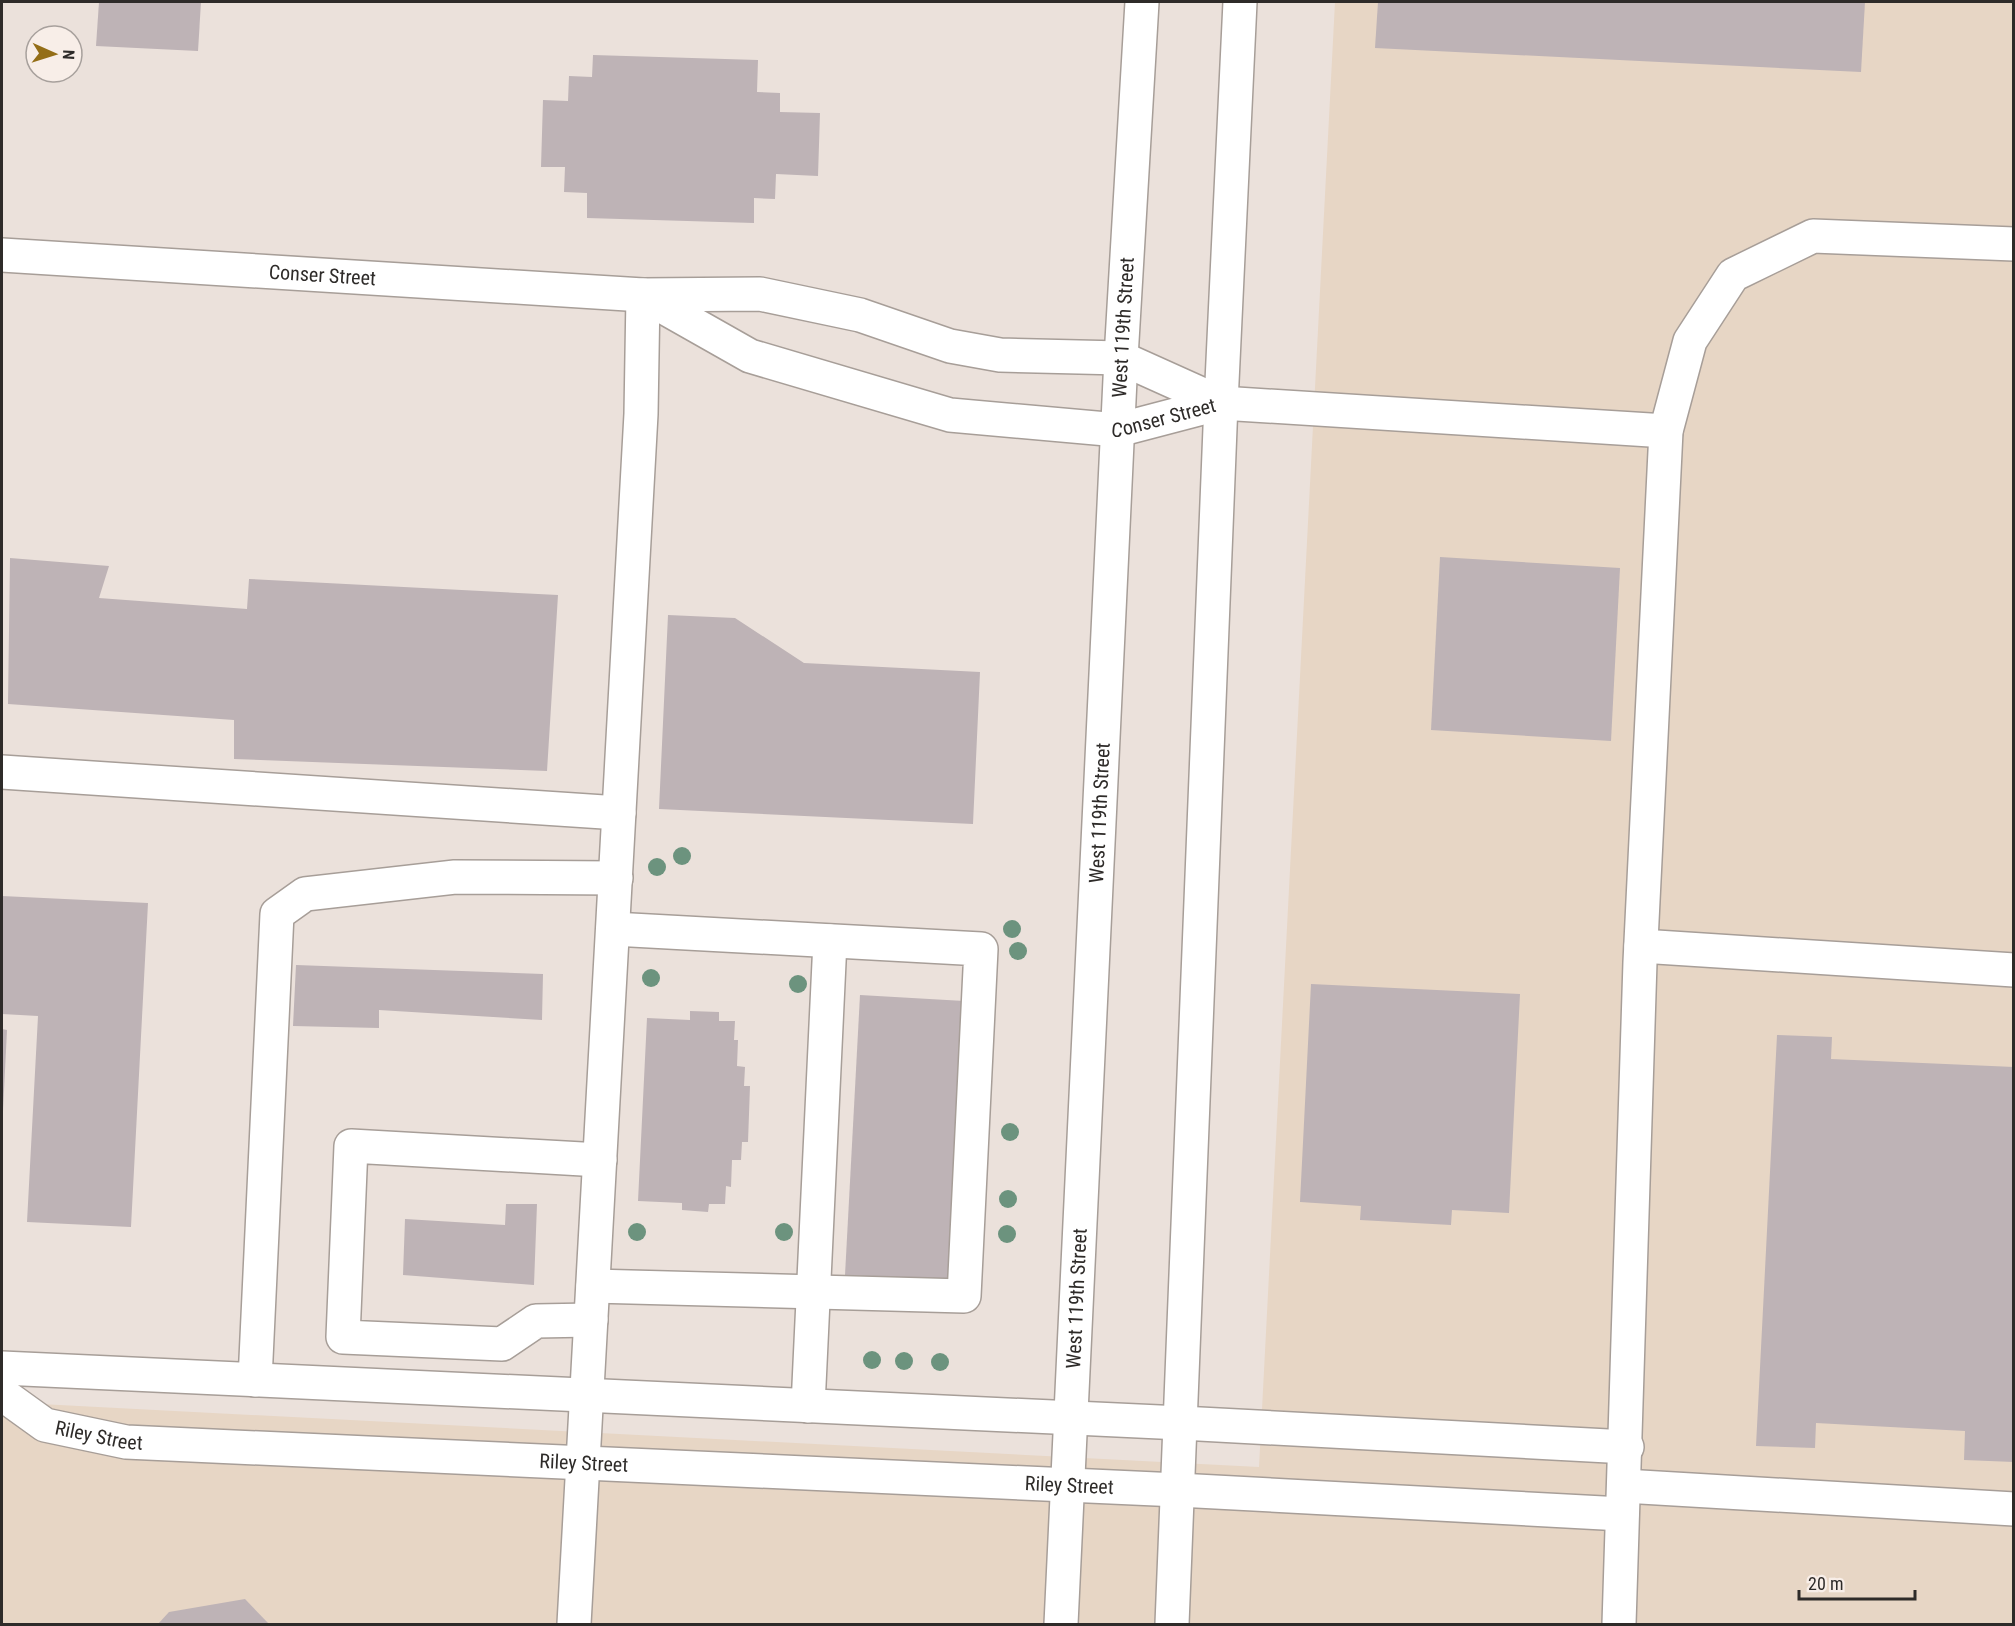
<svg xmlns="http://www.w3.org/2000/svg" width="2015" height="1626" viewBox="0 0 2015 1626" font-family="'Roboto Condensed',sans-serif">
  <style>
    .commercial { fill: #e7d6c5 }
    .building { fill: #beb3b6 }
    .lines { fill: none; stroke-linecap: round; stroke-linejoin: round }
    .minor-casing { stroke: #a79e98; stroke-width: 36 }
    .major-casing { stroke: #a79e98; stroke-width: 36 }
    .minor { stroke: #fff; stroke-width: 33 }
    .major { stroke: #fff; stroke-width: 33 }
    .tree { fill: #6c937e }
    .labels { text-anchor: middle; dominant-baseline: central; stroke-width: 6; stroke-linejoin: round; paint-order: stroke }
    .street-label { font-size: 20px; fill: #2e2b29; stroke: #f8eee8 }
  </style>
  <rect width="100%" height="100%" fill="#ebe1db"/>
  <polygon class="commercial" points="1335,2 2013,2 2013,1624 2,1624 2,1402 1259,1467"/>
  <g class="building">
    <polygon points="99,2 201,2 198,51 96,46"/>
    <polygon points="1378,2 1865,2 1861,72 1375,48"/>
    <polygon points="593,55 758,60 757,92 780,93 780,112 820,113 818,176 776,174 775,199 754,198 754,223 587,218 587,193 564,192 565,167 541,167 543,100 568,101 569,76 592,77"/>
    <polygon points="1440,557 1620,568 1611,741 1431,730"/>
    <polygon points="10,558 109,566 99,598 247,609 249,579 558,595 547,771 234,759 234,720 8,704"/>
    <polygon points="668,615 735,618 804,663 980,672 973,824 659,809"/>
    <polygon points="2,896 148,903 131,1227 27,1222 38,1016 2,1014"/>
    <polygon points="296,965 543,974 542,1020 379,1010 379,1028 293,1026"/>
    <polygon points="1311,984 1520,994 1509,1213 1452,1210 1451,1225 1360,1220 1361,1206 1300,1202"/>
    <polygon points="860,995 964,1001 948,1281 845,1275"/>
    <polygon points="690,1011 719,1012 719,1021 735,1021 734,1040 738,1040 737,1066 745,1067 744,1086 750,1086 748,1142 742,1142 741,1160 732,1160 731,1187 726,1186 725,1204 709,1204 708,1212 682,1210 682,1203 638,1201 647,1018 690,1020"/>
    <polygon points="2,1029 7,1030 3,1111 2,1111"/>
    <polygon points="1777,1035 1832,1037 1831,1059 2014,1067 2014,1462 1964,1460 1965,1431 1816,1423 1815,1448 1756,1446"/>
    <polygon points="506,1204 537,1204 534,1285 403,1275 405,1219 505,1225"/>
    <polygon points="245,1599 269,1624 158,1624 169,1612"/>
  </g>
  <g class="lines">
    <g class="minor-casing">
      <g id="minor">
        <path id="s1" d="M2,255l641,40 117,-1 100,21 90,31 50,9 121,3 100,45"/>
        <path id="s2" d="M644,296l106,60 200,59 168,15 103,-27 445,28"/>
        <polyline points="2,772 619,813"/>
        <polyline points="1641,946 2014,970"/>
        <polyline points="593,1286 964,1296 981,949 613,929"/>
        <polyline points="591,1320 536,1321 502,1344 343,1337 351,1146 600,1160"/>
        <polyline points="2,1368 1181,1423 1627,1447"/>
        <polyline points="255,1380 277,914 305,894 455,877 616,878"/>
        <path id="s3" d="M2,1394l43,31 81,17 1052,48 444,24"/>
        <polyline points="808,1406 830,941"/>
        <polyline points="1624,1486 2014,1509"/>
        <polyline points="574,1624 641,414 643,295"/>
        <polyline points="1619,1624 1640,962 1666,431 1690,341 1733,275 1813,236 2014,244"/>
      </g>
    </g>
    <g class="major-casing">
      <g id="major">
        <path id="s4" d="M1061,1624l60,-1266 21,-356"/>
        <polyline points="1172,1624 1221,403 1240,2"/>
      </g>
    </g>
    <use href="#minor" class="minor"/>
    <use href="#major" class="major"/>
  </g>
  <g class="tree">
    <circle cx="682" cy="856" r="9"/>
    <circle cx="657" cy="867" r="9"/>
    <circle cx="1012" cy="929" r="9"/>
    <circle cx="1018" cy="951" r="9"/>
    <circle cx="651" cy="978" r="9"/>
    <circle cx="798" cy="984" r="9"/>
    <circle cx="1010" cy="1132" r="9"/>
    <circle cx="1008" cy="1199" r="9"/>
    <circle cx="637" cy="1232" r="9"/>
    <circle cx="784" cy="1232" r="9"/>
    <circle cx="1007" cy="1234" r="9"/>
    <circle cx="872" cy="1360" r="9"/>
    <circle cx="904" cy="1361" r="9"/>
    <circle cx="940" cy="1362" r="9"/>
  </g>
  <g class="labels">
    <g class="street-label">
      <text stroke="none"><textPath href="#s1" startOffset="321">Conser Street</textPath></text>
      <text stroke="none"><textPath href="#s4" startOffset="1298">West 119th Street</textPath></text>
      <text stroke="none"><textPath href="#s2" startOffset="546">Conser Street</textPath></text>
      <text stroke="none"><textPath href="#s4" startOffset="812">West 119th Street</textPath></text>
      <text stroke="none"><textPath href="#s4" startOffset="326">West 119th Street</textPath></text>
      <text stroke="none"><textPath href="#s3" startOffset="108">Riley Street</textPath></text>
      <text stroke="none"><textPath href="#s3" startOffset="594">Riley Street</textPath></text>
      <text stroke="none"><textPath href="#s3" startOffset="1080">Riley Street</textPath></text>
    </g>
  </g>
  <rect width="2015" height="1626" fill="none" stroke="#2e2b29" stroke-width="6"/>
  <g transform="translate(54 54) rotate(93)"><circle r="28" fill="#f8eee8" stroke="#a7a09c" stroke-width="1.5"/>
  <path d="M0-4.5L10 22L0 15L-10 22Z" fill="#946e17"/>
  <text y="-9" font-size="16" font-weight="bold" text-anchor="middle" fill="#2e2b29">N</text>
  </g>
  <path d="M1799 1590v9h116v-9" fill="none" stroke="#2e2b29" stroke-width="3"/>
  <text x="1808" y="1590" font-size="18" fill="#2e2b29" stroke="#f8eee8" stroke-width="4.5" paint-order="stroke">20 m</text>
</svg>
